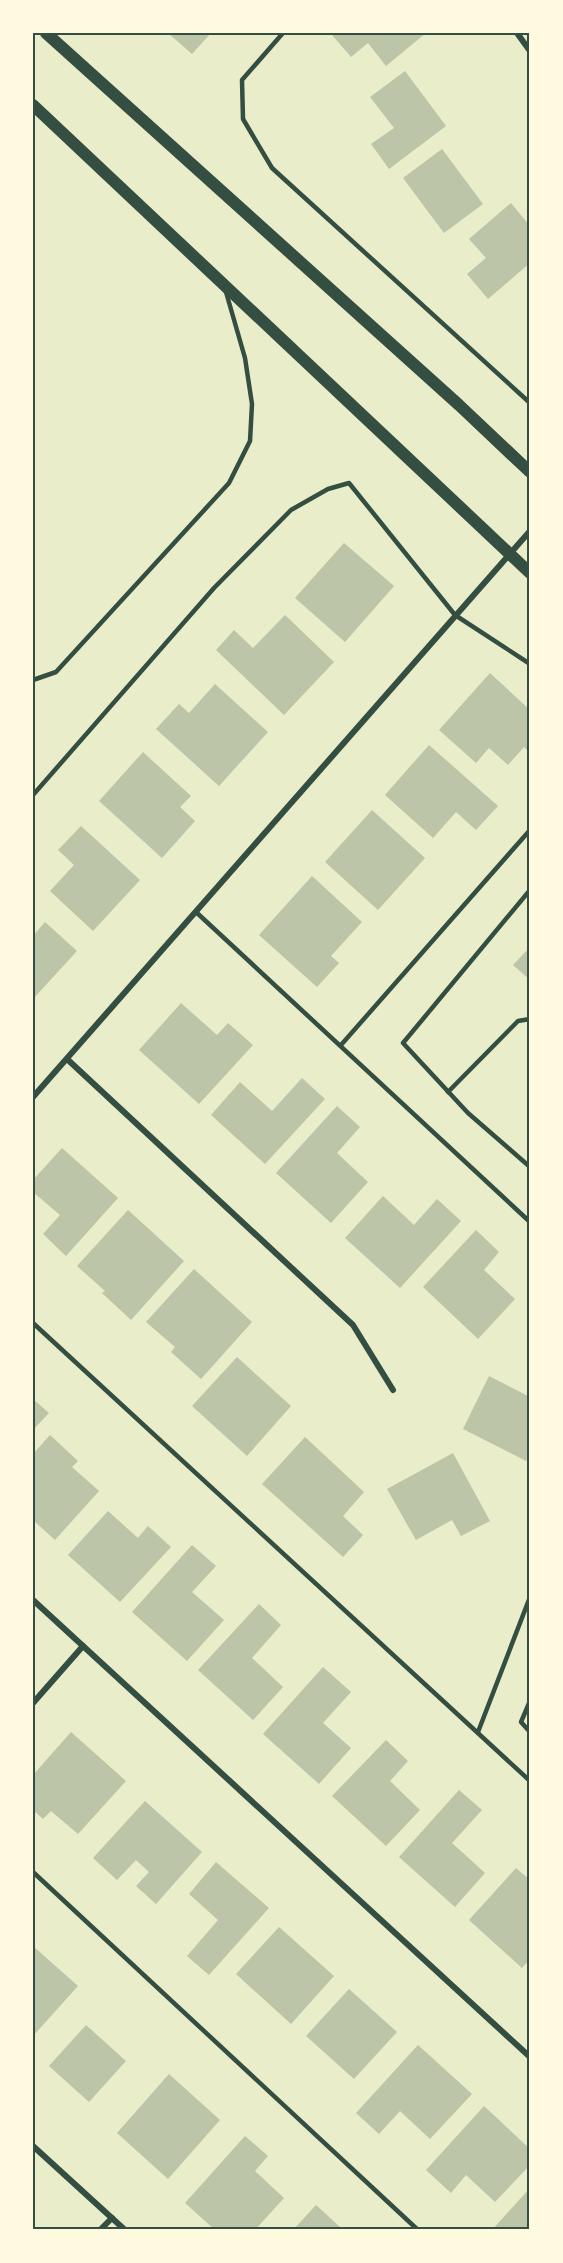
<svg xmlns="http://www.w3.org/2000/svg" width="563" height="2263" viewBox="0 0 563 2263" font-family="'Asap Condensed',sans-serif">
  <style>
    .building { fill: #bcc5a7 }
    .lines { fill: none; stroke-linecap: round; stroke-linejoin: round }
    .service { stroke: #344e41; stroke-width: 4.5 }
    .minor { stroke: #344e41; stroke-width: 6 }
    .secondary { stroke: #344e41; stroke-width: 12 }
    .neatline { fill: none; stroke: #344e41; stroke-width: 2 }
  </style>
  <rect width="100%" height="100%" fill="#e9edc9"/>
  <g class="building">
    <polygon points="168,33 211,33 192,54"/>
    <polygon points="334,33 426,33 386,66 368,43 351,57 332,35"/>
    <polygon points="405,71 446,126 389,169 371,144 394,128 370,97"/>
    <polygon points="442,149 483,204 444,233 403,178"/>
    <polygon points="511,203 530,226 530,263 488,299 467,274 486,258 469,239"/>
    <polygon points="344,543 394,586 345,642 295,598"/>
    <polygon points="285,615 334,662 284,715 216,650 234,630 253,648"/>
    <polygon points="490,673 530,710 530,753 524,747 508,765 489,748 476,763 439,730"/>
    <polygon points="215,684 268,732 219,786 156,729 179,704 189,713"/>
    <polygon points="429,745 498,806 476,830 456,812 433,838 385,795"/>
    <polygon points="143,752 191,796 180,807 195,821 162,858 99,801"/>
    <polygon points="372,810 425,858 378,910 325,862"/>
    <polygon points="81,826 140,880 93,931 50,891 74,865 58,850"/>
    <polygon points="312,876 362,922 331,956 339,963 317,987 259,935"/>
    <polygon points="45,922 77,951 33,999 33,936"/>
    <polygon points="530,947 530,980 513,965"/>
    <polygon points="181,1003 217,1035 228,1023 253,1045 199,1104 139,1050"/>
    <polygon points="302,1078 325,1099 265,1164 211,1115 240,1082 272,1111"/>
    <polygon points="337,1106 360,1127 337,1153 368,1182 331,1223 276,1173"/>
    <polygon points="62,1148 118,1198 66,1256 43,1234 60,1215 33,1192 33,1180"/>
    <polygon points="383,1196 414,1225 437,1199 461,1221 400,1288 345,1238"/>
    <polygon points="128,1210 184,1261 131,1320 102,1293 105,1291 77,1266"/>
    <polygon points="476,1230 499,1252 484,1270 515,1299 478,1339 423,1287"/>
    <polygon points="194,1269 252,1322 201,1379 171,1352 175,1347 146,1322"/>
    <polygon points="237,1357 291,1406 247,1456 192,1406"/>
    <polygon points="489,1376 530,1397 530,1454 526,1461 463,1429"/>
    <polygon points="33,1399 49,1413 33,1430"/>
    <polygon points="50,1435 78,1461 72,1467 99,1491 55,1540 33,1520 33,1454"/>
    <polygon points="305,1437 364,1492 343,1516 363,1535 343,1557 262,1484"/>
    <polygon points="453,1453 490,1521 461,1536 452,1520 416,1540 387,1489"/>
    <polygon points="108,1511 138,1538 148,1526 171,1547 120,1602 68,1555"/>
    <polygon points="192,1545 216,1566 192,1592 224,1620 187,1661 132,1612"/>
    <polygon points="259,1604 281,1625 252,1658 283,1687 253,1720 198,1670"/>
    <polygon points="323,1667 351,1692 323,1723 351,1748 319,1784 263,1734"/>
    <polygon points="71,1732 126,1781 78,1834 51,1811 43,1819 33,1810 33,1775"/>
    <polygon points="386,1740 408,1761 390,1781 420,1810 386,1846 332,1796"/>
    <polygon points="459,1790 482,1810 452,1843 485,1873 455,1907 399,1857"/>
    <polygon points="145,1801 202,1852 156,1904 136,1886 149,1872 136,1860 117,1880 93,1858"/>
    <polygon points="216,1862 269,1908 209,1975 187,1956 218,1920 189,1894"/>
    <polygon points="516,1868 530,1880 530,1959 522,1968 469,1920"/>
    <polygon points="279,1927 334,1976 291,2024 236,1974"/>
    <polygon points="33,1946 78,1986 33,2036"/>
    <polygon points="349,1989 397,2032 354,2079 306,2036"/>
    <polygon points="86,2025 126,2061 89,2102 49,2066"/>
    <polygon points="418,2045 472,2094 430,2139 400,2111 379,2134 356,2113"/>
    <polygon points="169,2074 220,2120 168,2179 117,2133"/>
    <polygon points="484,2106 530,2149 530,2165 495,2202 466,2175 451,2193 426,2170"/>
    <polygon points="245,2136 268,2156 255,2171 284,2198 255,2230 215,2230 185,2203"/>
    <polygon points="530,2188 530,2230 492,2230"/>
    <polygon points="316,2205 340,2227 337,2230 293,2230"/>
  </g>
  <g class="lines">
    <g class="service">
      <polyline points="283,33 242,80 243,119 272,168 530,403"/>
      <polyline points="33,680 56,672 229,483 250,441 252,404 245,358 226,292"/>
      <polyline points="33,795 214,588 291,510 328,489 349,483 455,615 530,664"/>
      <polyline points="530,890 403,1043 468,1113 530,1167"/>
      <polyline points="196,912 530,1222"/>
      <polyline points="341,1045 530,830"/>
      <polyline points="448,1092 518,1021 530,1019"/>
      <polyline points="33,1323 530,1781"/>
      <polyline points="530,1701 521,1722 530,1732"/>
      <polyline points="478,1732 530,1597"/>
      <polyline points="33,1872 418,2230"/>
    </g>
    <g class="minor">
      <polyline points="517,33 530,51"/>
      <polyline points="67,1059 353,1325 393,1390"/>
      <polyline points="33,1097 530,531"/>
      <polyline points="33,1600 530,2057"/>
      <polyline points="33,1703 83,1646"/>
      <polyline points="33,2146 125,2230"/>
      <polyline points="100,2230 112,2218"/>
    </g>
    <g class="secondary">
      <polyline points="46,33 459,405 530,472"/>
      <polyline points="33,105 530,573"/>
    </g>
  </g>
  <rect width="563" height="2263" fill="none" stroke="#fefae0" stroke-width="69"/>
  <rect x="34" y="34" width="494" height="2194" class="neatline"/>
</svg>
